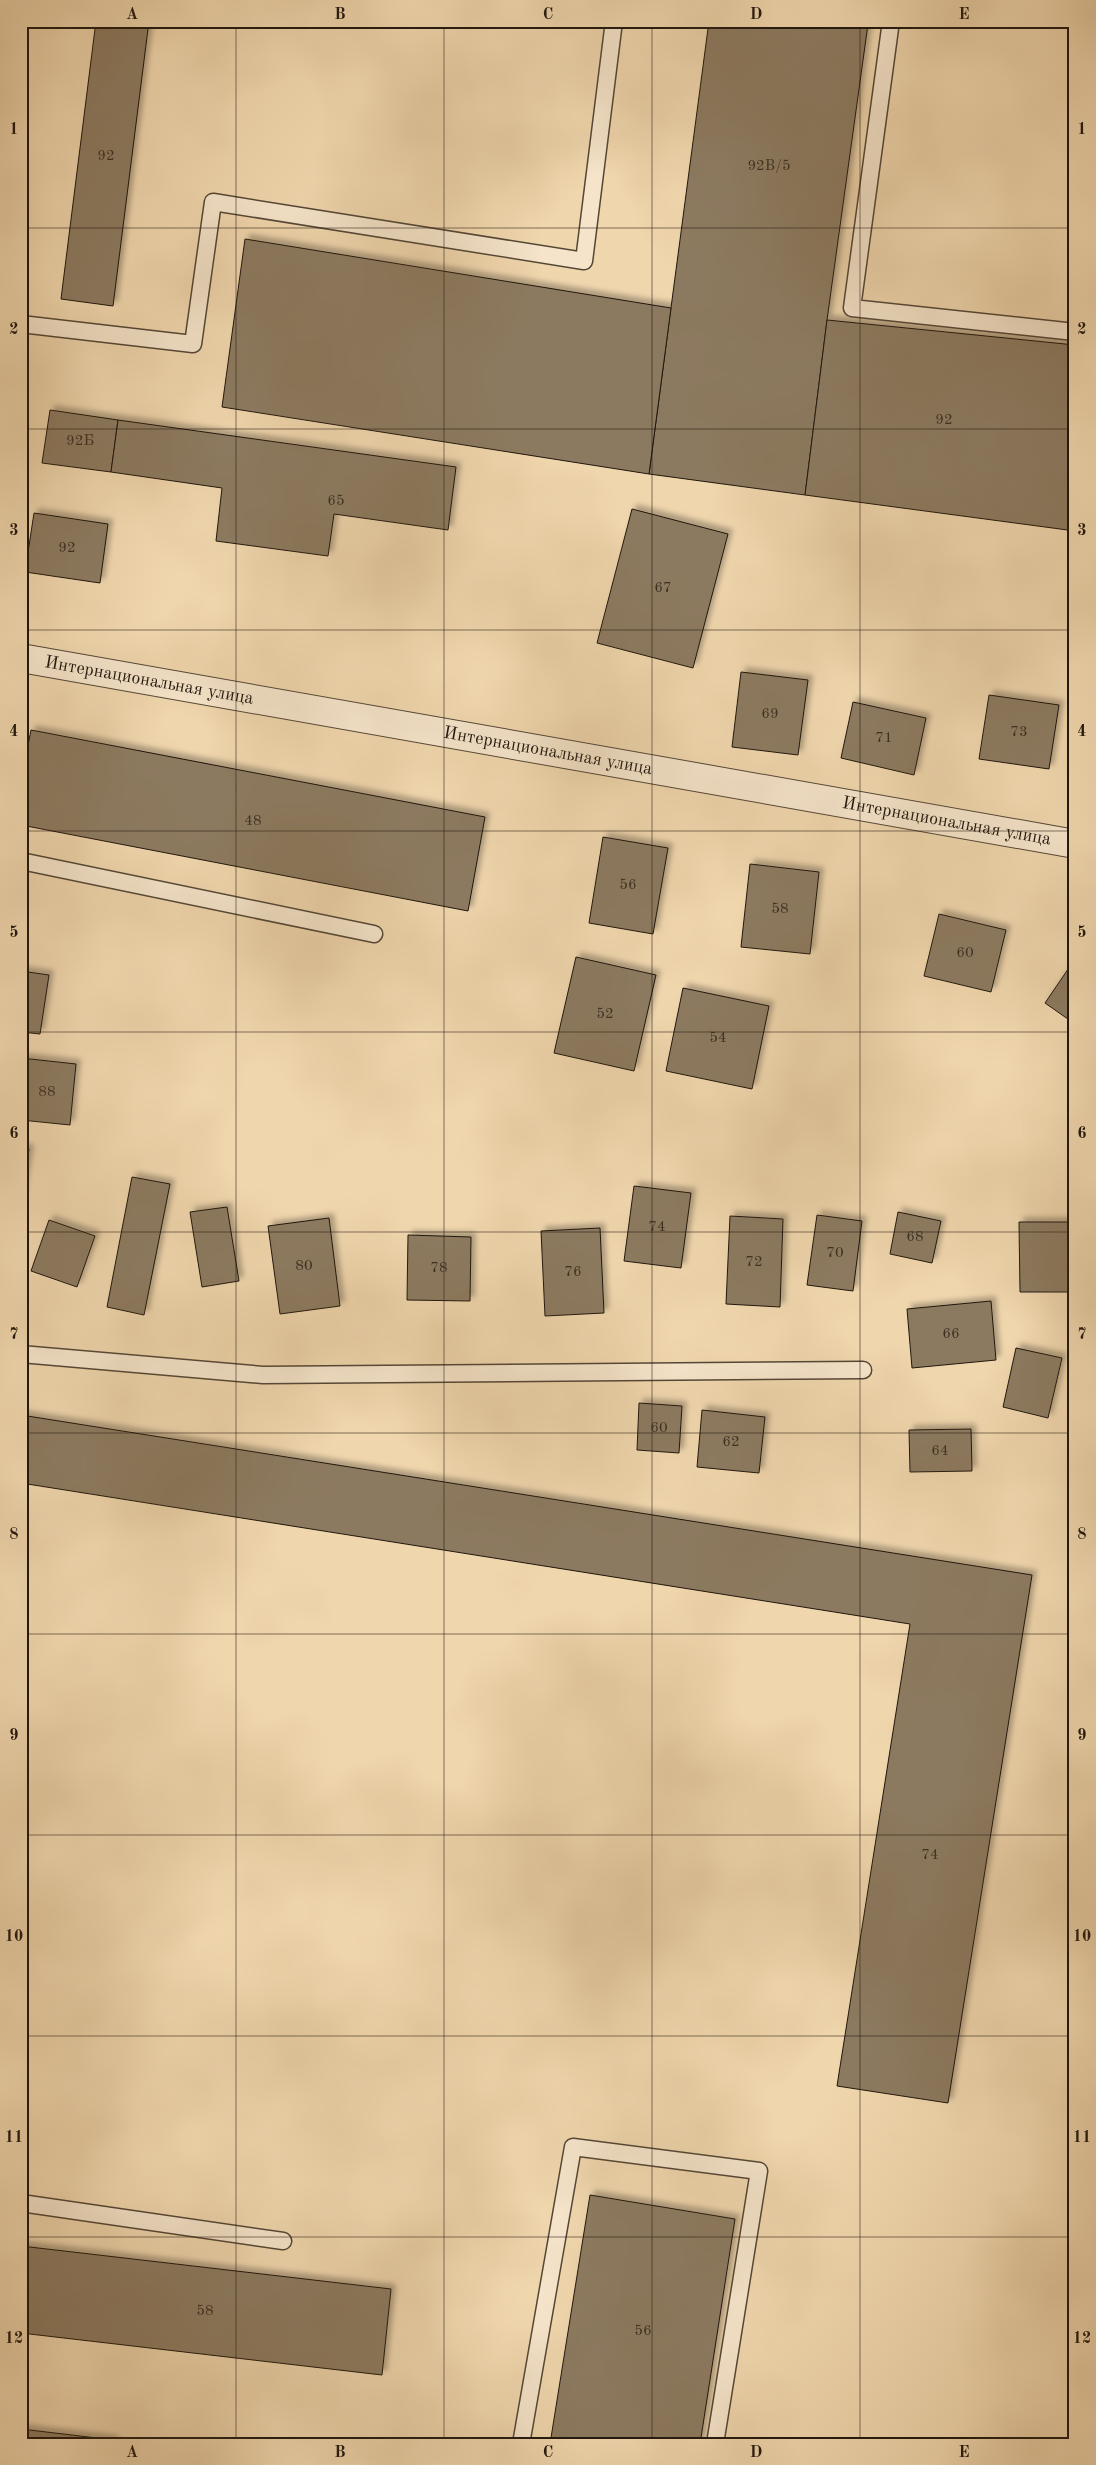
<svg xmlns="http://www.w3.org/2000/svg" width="1096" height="2465" viewBox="0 0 1096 2465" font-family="'Old Standard TT',serif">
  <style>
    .building { fill: #8c7a61; stroke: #20170e; filter: url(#shadow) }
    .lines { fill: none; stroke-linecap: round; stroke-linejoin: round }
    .service-casing { stroke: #544736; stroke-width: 19 }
    .tertiary-casing { stroke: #544736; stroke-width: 30 }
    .service { stroke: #f5e4ca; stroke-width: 16 }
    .tertiary { stroke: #f5e4ca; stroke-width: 28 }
    .grid { fill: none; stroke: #20170e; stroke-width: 1; stroke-opacity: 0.55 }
    .labels { text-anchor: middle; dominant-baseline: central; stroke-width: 4.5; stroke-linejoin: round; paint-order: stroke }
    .number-label { font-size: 15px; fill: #3b3023 }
    .street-label { font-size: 18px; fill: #20170e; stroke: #f5e4ca }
    .neatline { fill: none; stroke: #20170e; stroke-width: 2 }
    .grid-label { font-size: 16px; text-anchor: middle; font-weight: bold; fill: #20170e }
  </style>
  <defs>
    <filter id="shadow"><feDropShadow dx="4.5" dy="-4.5" stdDeviation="2.5" flood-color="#0004"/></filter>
  </defs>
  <rect width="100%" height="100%" fill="#f0d6ad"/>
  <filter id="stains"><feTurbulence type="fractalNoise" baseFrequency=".004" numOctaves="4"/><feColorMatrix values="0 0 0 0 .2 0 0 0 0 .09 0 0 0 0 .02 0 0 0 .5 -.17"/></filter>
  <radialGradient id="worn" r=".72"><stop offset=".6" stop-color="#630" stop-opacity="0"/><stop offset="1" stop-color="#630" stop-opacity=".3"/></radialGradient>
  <g class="building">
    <polygon points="96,21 149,21 113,306 61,299"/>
    <polygon points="709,21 853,21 868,24 827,320 805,495 649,474"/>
    <polygon points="245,239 671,308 649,474 222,407"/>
    <polygon points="827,320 1075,345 1075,531 805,495"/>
    <polygon points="50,410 118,420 111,472 42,463"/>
    <polygon points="118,420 456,467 448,530 334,514 328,556 216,541 222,488 111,472"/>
    <polygon points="632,509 728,534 693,668 597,643"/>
    <polygon points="34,513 108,524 100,583 25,572"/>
    <polygon points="741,672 808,680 798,755 732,747"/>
    <polygon points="989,695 1059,705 1049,769 979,759"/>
    <polygon points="853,702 926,718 914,775 841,758"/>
    <polygon points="31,730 485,817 468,911 21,825 21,781"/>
    <polygon points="603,837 668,848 653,934 589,923"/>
    <polygon points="750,864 819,872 810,954 741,947"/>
    <polygon points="939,914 1006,930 991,992 924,976"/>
    <polygon points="576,957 656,975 634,1071 554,1053"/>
    <polygon points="1075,959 1075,1024 1045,1003"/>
    <polygon points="21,971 49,975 40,1034 21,1032"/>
    <polygon points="683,988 769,1006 752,1089 666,1071"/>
    <polygon points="21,1058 76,1064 70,1125 21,1120"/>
    <polygon points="21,1148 29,1149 21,1199"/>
    <polygon points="132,1177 170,1184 144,1315 107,1307"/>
    <polygon points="634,1186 691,1193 681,1268 624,1261"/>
    <polygon points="227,1207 239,1281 202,1287 190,1212"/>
    <polygon points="898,1212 941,1221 932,1263 890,1254"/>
    <polygon points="817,1215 862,1221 853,1291 807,1285"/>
    <polygon points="730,1216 783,1219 780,1307 726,1304"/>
    <polygon points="329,1218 340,1306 280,1314 268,1226"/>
    <polygon points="49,1220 95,1236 77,1287 31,1271"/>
    <polygon points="1019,1222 1075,1222 1075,1292 1020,1292"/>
    <polygon points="600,1228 604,1313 545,1316 541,1231"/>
    <polygon points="408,1235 471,1237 470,1301 407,1300"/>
    <polygon points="991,1301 996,1360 912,1368 907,1309"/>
    <polygon points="1016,1348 1062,1358 1048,1418 1003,1407"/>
    <polygon points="639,1403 682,1406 679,1453 637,1450"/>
    <polygon points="702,1410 765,1417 759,1473 697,1467"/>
    <polygon points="21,1415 1032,1575 948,2103 837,2086 910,1624 21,1483"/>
    <polygon points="971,1429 972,1471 910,1472 909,1430"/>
    <polygon points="590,2195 735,2219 700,2444 550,2444"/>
    <polygon points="21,2246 391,2289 382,2375 21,2333"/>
    <polygon points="21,2429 114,2440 114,2444 21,2444"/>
  </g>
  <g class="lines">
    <g class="service-casing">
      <g id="service">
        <polyline points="891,21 852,308 1075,332"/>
        <polyline points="21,324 193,344 213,202 584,261 614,21"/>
        <polyline points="21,861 374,934"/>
        <polyline points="21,1354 263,1375 863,1370"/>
        <polyline points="21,2203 283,2241"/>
        <polyline points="521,2444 573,2147 759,2171 715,2444"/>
      </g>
    </g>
    <g class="tertiary-casing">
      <g id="tertiary">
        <path id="s1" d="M21,658l1054,186"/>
      </g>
    </g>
    <use href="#service" class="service"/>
    <use href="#tertiary" class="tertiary"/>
  </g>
  <path class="grid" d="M236,21v2423M444,21v2423M652,21v2423M860,21v2423M21,228h1054M21,429h1054M21,630h1054M21,831h1054M21,1032h1054M21,1232h1054M21,1433h1054M21,1634h1054M21,1835h1054M21,2036h1054M21,2237h1054"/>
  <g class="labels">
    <g class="number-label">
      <text x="106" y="156">92</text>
      <text x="769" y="166">92В/5</text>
      <text x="944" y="420">92</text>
      <text x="80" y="441">92Б</text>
      <text x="336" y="501">65</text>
      <text x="67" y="548">92</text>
      <text x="663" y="588">67</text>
      <text x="770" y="714">69</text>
      <text x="1019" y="732">73</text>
      <text x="884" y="738">71</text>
      <text x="253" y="821">48</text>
      <text x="628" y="885">56</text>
      <text x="780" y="909">58</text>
      <text x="965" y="953">60</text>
      <text x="605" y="1014">52</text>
      <text x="718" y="1038">54</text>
      <text x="47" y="1092">88</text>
      <text x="657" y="1227">74</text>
      <text x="915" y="1237">68</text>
      <text x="835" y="1253">70</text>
      <text x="754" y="1262">72</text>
      <text x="304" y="1266">80</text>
      <text x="439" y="1268">78</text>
      <text x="573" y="1272">76</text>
      <text x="951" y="1334">66</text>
      <text x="659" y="1428">60</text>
      <text x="731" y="1442">62</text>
      <text x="940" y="1451">64</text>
      <text x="930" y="1855">74</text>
      <text x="205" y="2311">58</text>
      <text x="643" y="2331">56</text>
    </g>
    <g class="street-label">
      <text stroke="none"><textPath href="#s1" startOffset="130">Интернациональная улица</textPath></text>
      <text stroke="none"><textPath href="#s1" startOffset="535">Интернациональная улица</textPath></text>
      <text stroke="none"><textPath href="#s1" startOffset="940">Интернациональная улица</textPath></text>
    </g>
  </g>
  <rect width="1096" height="2465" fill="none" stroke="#f0d6ad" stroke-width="55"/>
  <rect x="28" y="28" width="1040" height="2410" class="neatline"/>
  <g class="grid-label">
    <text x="132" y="19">A</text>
    <text x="340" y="19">B</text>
    <text x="548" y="19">C</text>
    <text x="756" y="19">D</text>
    <text x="964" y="19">E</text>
    <text x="14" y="134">1</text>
    <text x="1082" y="134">1</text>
    <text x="14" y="334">2</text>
    <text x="1082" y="334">2</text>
    <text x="14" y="535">3</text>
    <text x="1082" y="535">3</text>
    <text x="14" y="736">4</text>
    <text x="1082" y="736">4</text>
    <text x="14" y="937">5</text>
    <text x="1082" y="937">5</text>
    <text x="14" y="1138">6</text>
    <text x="1082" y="1138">6</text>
    <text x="14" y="1339">7</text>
    <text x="1082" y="1339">7</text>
    <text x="14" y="1539">8</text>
    <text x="1082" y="1539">8</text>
    <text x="14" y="1740">9</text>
    <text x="1082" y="1740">9</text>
    <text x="14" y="1941">10</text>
    <text x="1082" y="1941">10</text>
    <text x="14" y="2142">11</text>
    <text x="1082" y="2142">11</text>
    <text x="14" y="2343">12</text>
    <text x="1082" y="2343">12</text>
    <text x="132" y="2457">A</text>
    <text x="340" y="2457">B</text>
    <text x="548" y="2457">C</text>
    <text x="756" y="2457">D</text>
    <text x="964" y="2457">E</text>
  </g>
  <rect width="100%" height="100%" filter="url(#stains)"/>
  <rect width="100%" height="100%" fill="url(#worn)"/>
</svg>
